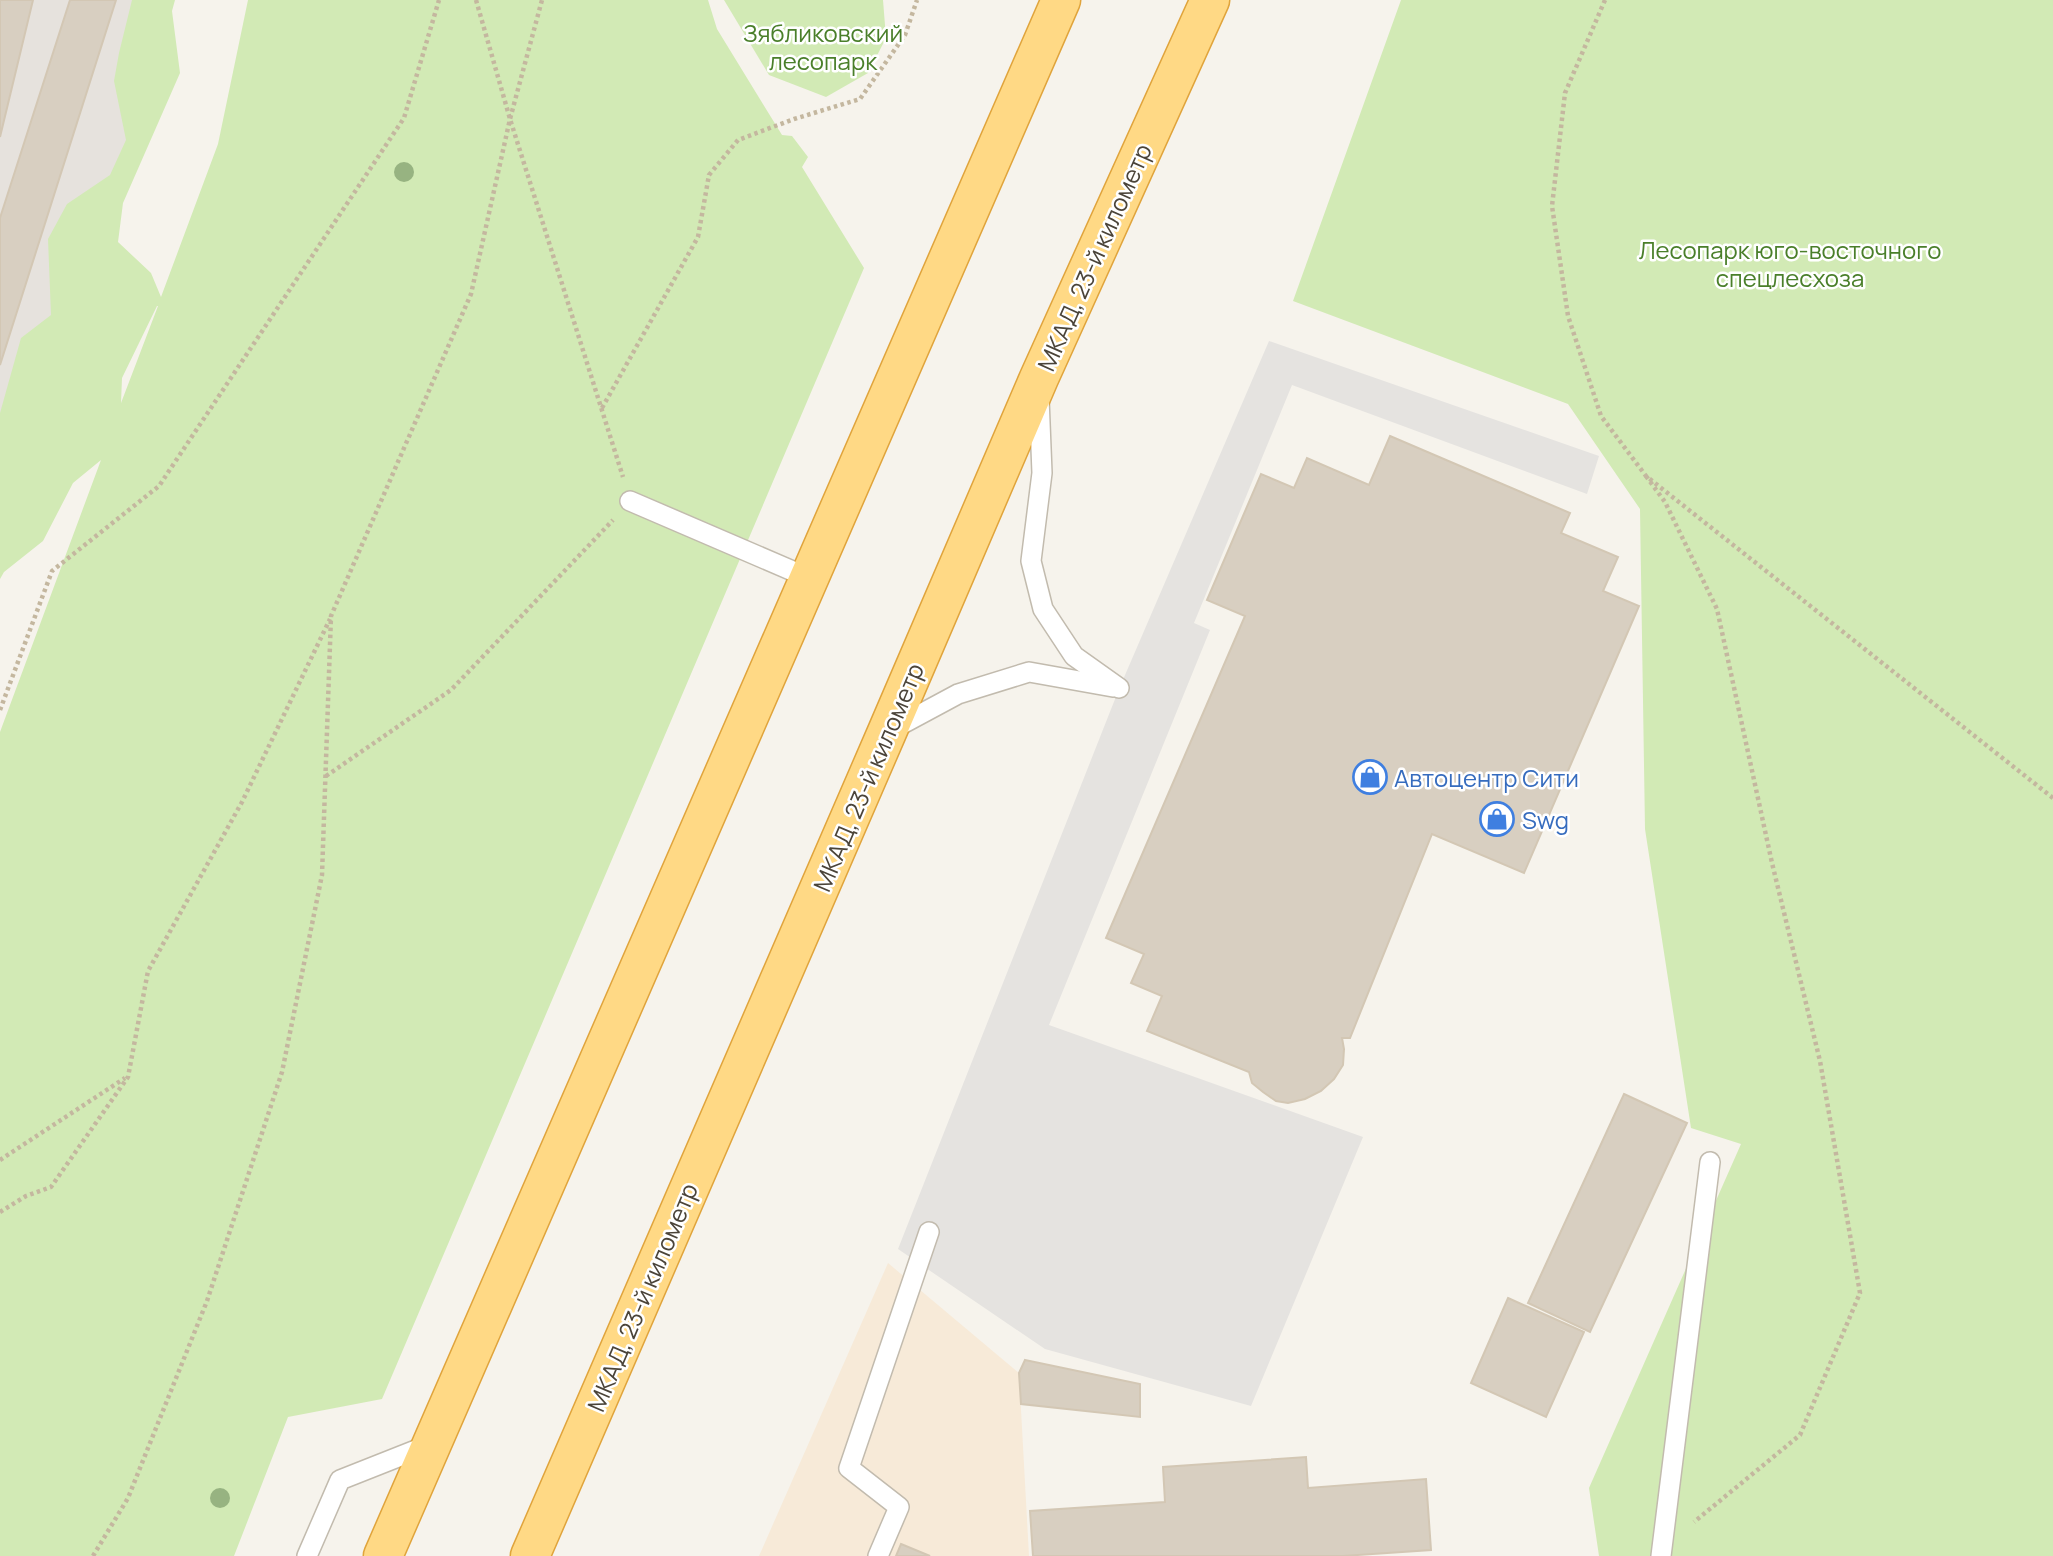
<svg xmlns="http://www.w3.org/2000/svg" width="2053" height="1556" viewBox="0 0 2053 1556" font-family="Manrope,sans-serif">
  <style>
    .commercial { fill: #f7ead8 }
    .industrial { fill: #e6e2dd }
    .green { fill: #d2eab5; fill-rule: evenodd }
    .parking { fill: #e5e3e0 }
    .building { fill: #d8cfc1; stroke: #d3c7b4; stroke-width: 2 }
    .lines { fill: none; stroke-linecap: round; stroke-linejoin: round }
    .service-casing { stroke: #c2bbae; stroke-width: 22 }
    .trunk-casing { stroke: #e0a43c; stroke-width: 41 }
    .path { stroke: #c4b79f; stroke-width: 4.5; stroke-dasharray: 3.5 3.5; stroke-linecap: butt }
    .service { stroke: #fff; stroke-width: 19 }
    .trunk { stroke: #ffd985; stroke-width: 38 }
    .tree { fill: #97b381 }
    .labels { text-anchor: middle; dominant-baseline: central; stroke-width: 5; stroke-linejoin: round; paint-order: stroke }
    .park-label { font-size: 24px; fill: #4a7f2a; stroke: #fff }
    .street-label { font-size: 24px; fill: #4b4439; stroke: #fff }
    .shop-label { font-size: 24px; fill: #366cbe; stroke: #fff; text-anchor: start }
  </style>
  <rect width="100%" height="100%" fill="#f6f3ec"/>
  <polygon class="commercial" points="888,1263 1019,1373 1029,1556 759,1556"/>
  <polygon class="industrial" points="0,0 170,0 141,138 0,529"/>
  <g class="green">
    <path d="M132,0h43l-3,11 8,62 -57,130 -5,39 33,31 10,24 57,-153 30,-144h460l9,29 65,106 10,1 16,21 -6,10 62,101 -482,1131 -94,18 -54,139h-234v-824l101,-272 -28,23 -30,58 -39,31 -4,7v-166l21,-75 30,-23 -3,-76 19,-35 43,-29 16,-35 -12,-59 5,-28zM157,306h1l-37,97 1,-25z"/>
    <polygon points="724,0 883,0 886,38 868,73 826,97 769,75"/>
    <polygon points="1401,0 2053,0 2053,1556 1599,1556 1589,1488 1741,1144 1691,1128 1645,829 1640,509 1568,404 1293,301"/>
  </g>
  <polygon class="parking" points="1269,341 1599,456 1587,494 1292,385 1194,623 1210,630 1049,1025 1363,1137 1251,1406 1045,1349 898,1249 1119,689"/>
  <g class="building">
    <polygon points="0,0 33,0 0,137"/>
    <polygon points="70,0 116,0 0,365 0,218"/>
    <polygon points="1390,436 1570,513 1561,533 1618,557 1603,591 1639,606 1524,873 1432,834 1350,1038 1342,1038 1344,1049 1343,1065 1334,1079 1321,1091 1305,1099 1288,1103 1276,1101 1263,1092 1252,1083 1249,1072 1147,1031 1162,996 1131,983 1144,954 1106,938 1245,616 1207,600 1261,474 1294,488 1307,458 1369,485"/>
    <polygon points="1624,1094 1687,1123 1590,1332 1528,1303"/>
    <polygon points="1508,1298 1584,1332 1546,1417 1471,1383"/>
    <polygon points="1025,1360 1140,1384 1140,1417 1021,1404 1019,1373"/>
    <polygon points="1306,1457 1308,1488 1426,1479 1431,1550 1343,1556 1033,1556 1030,1511 1165,1502 1163,1467"/>
    <polygon points="901,1544 930,1556 896,1556"/>
  </g>
  <g class="lines">
    <g class="service-casing">
      <g id="service">
        <polyline points="1039,398 1042,473 1031,561 1043,609 1074,656 1119,688"/>
        <polyline points="630,501 809,578"/>
        <polyline points="891,730 958,694 1029,672 1113,687"/>
        <polyline points="307,1556 340,1480 431,1444"/>
        <polyline points="878,1556 899,1507 849,1468 929,1232"/>
        <polyline points="1661,1556 1710,1162"/>
      </g>
    </g>
    <g class="trunk-casing">
      <g id="trunk">
        <polyline points="383,1556 1061,0"/>
        <polyline points="530,1556 887,732 1039,378 1210,0"/>
      </g>
    </g>
    <g class="path">
      <polyline points="476,0 510,119 623,477"/>
      <polyline points="1605,0 1565,93 1552,206 1568,316 1601,416 1646,476 2053,798"/>
      <polyline points="602,408 698,237 709,175 738,140 794,119 860,99 905,35 917,0"/>
      <polyline points="1646,476 1665,502 1717,609 1772,863 1820,1061 1860,1293 1800,1435 1694,1522"/>
      <polyline points="0,710 52,571 159,486 404,118 439,0"/>
      <polyline points="326,776 451,690 613,520"/>
      <polyline points="0,1160 125,1078"/>
      <polyline points="0,1212 26,1196 51,1187 128,1077 148,971 242,802 330,619"/>
      <polyline points="93,1556 128,1498 207,1301 282,1072 322,875 331,616 471,294 510,119 542,0"/>
    </g>
    <use href="#service" class="service"/>
    <use href="#trunk" class="trunk"/>
  </g>
  <g class="tree">
    <circle cx="404" cy="172" r="10"/>
    <circle cx="220" cy="1498" r="10"/>
  </g>
  <defs>
    <g id="shop-ring" transform="scale(1.75)"><circle r="9.5" fill="#fff" stroke="#3f7fe0" stroke-width="1.5"/><path d="M-5-2.5h2.3a2.7 3.5 0 0 1 5.4 0H5L5.5 6h-11ZM-1.5-2.5h3a1.5 2.3 0 0 0-3 0Z" fill="#3f7fe0"/></g>
  </defs>
  <g fill-rule="evenodd">
    <use href="#shop-ring" x="1370" y="777"/>
    <use href="#shop-ring" x="1497" y="819"/>
  </g>
  <g class="labels">
    <g class="park-label">
      <text x="823" y="32">Зябликовский<tspan x="823" dy="28">лесопарк</tspan></text>
      <text x="1790" y="249">Лесопарк юго-восточного<tspan x="1790" dy="28">спецлесхоза</tspan></text>
    </g>
    <g class="street-label">
      <text transform="translate(1094 257) rotate(-66)">МКАД, 23-й километр</text>
      <text transform="translate(868 777) rotate(-67)">МКАД, 23-й километр</text>
      <text transform="translate(642 1297) rotate(-67)">МКАД, 23-й километр</text>
    </g>
    <g class="shop-label">
      <text x="1394" y="777">Автоцентр Сити</text>
      <text x="1522" y="819">Swg</text>
    </g>
  </g>
</svg>
